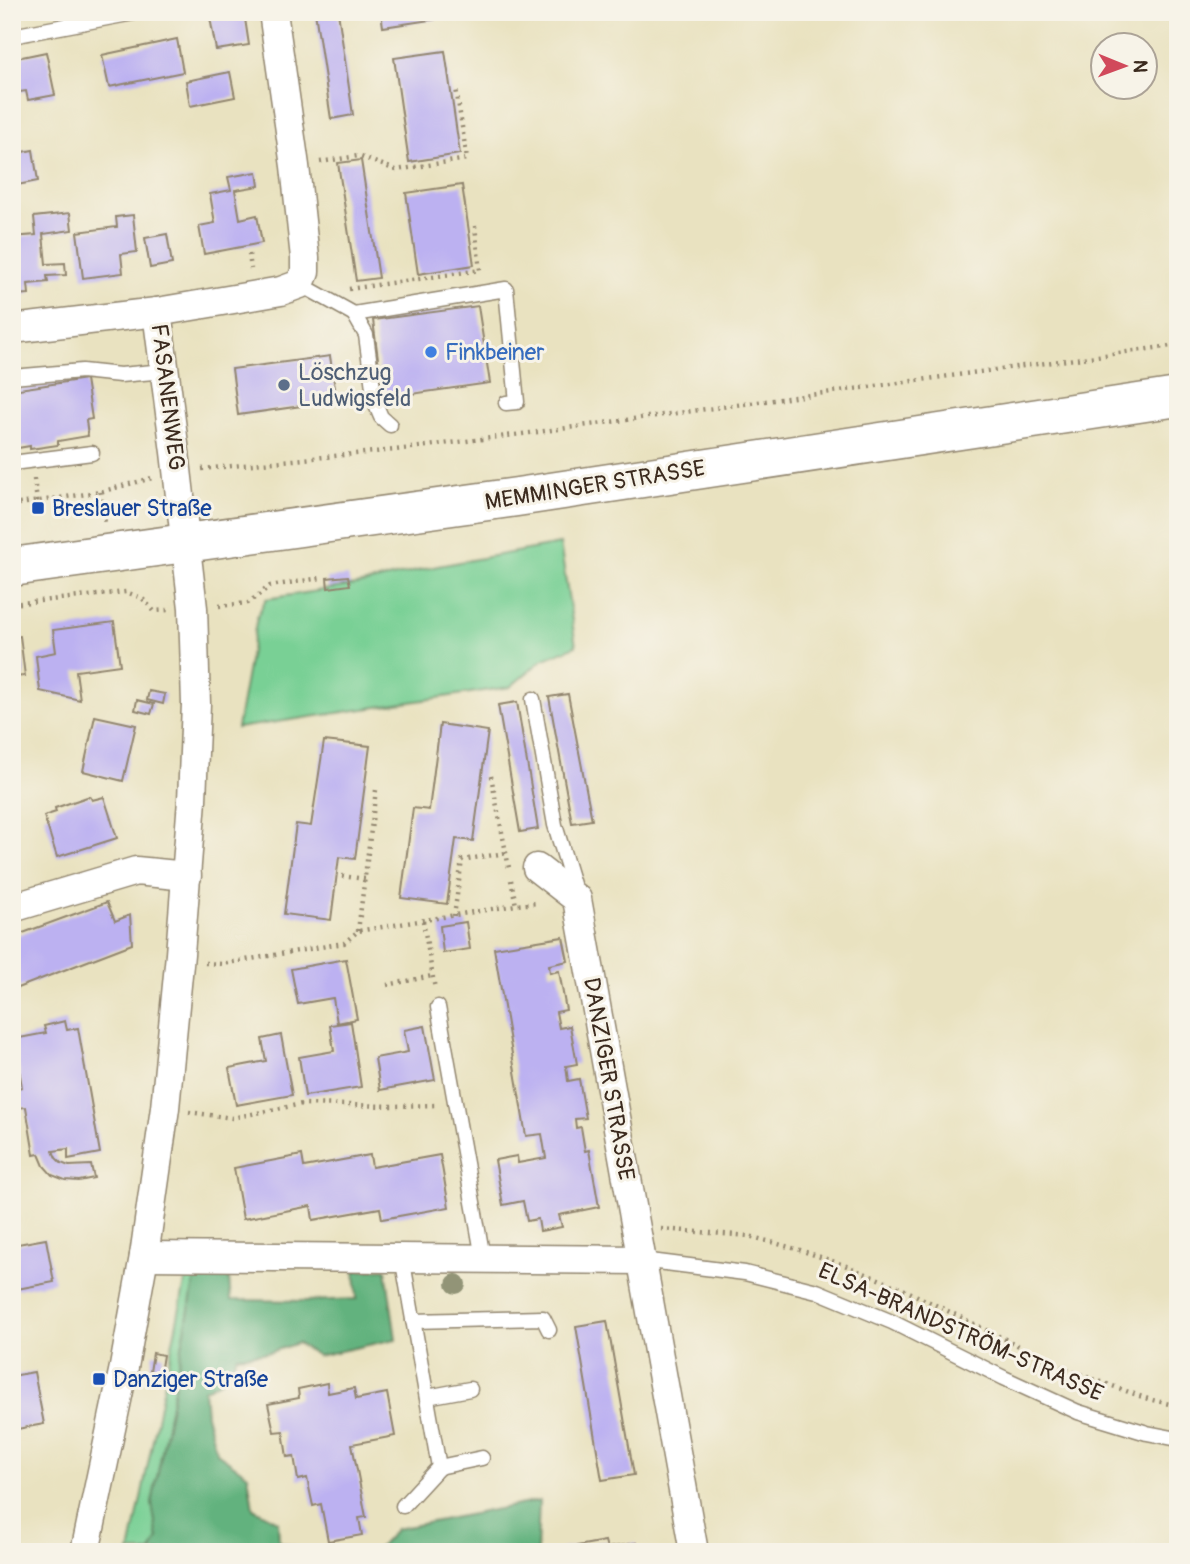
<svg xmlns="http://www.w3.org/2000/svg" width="1190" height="1564" viewBox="0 0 1190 1564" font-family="Pangolin,sans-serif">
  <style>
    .green { fill: #79d095; stroke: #5a7d5a; stroke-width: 2 }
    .forest { fill: #62b27e; stroke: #4e6e4e; stroke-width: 2 }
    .building { fill: #bcb1f1 }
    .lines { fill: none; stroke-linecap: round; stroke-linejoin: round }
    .service-casing { stroke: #92866f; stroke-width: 17 }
    .minor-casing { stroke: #92866f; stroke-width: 31 }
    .secondary-casing { stroke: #92866f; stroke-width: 41 }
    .path { stroke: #92866f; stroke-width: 4.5; stroke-dasharray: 2 5; stroke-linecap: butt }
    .service { stroke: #fff; stroke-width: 14 }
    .minor { stroke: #fff; stroke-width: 28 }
    .secondary { stroke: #fff; stroke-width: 38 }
    .tree { fill: #929477 }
    .shop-dot { fill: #3f7fe0; stroke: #f7f3e8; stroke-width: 2.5 }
    .service-dot { fill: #5c6f8a; stroke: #f7f3e8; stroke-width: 2.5 }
    .transit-dot { fill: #1a4fb4; stroke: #f7f3e8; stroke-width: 2.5 }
    .labels { text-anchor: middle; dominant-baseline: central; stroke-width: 6; stroke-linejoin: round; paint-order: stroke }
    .shop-label { font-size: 23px; fill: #366cbe; stroke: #f7f3e8; text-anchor: start }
    .service-label { font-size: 23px; fill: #4e5e75; stroke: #f7f3e8; text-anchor: start }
    .street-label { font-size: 23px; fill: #3b2a1e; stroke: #f7f3e8 }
    .transit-label { font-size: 23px; fill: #164399; stroke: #f7f3e8; text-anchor: start }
  </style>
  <rect width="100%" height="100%" fill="#f7f3e8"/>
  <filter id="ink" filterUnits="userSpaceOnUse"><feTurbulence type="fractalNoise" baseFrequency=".0143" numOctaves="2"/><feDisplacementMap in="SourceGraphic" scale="14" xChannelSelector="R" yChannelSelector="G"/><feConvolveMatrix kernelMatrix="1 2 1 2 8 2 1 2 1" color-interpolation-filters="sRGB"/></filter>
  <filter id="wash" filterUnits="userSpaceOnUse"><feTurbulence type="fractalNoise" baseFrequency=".00686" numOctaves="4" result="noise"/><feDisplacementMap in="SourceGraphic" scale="28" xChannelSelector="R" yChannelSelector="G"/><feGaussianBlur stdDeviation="1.57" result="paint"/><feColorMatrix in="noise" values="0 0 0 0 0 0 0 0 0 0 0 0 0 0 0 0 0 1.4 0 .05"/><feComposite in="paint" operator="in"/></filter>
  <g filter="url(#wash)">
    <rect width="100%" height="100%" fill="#e9e2c0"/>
    <g class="green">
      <polygon points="560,544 576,646 542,660 510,687 237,728 257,617 266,599 362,584 438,566"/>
      <polygon points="188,1268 197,1268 152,1504 158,1539 151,1552 130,1552"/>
    </g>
    <g class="forest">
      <polygon points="197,1268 228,1269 231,1300 307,1301 357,1299 355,1271 386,1269 396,1339 318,1356 297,1343 271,1352 237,1356 227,1377 204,1390 206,1415 217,1453 248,1475 253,1508 278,1521 279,1542 312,1552 151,1552 158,1539 152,1504"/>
      <polygon points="539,1501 537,1552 375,1552 396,1529"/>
    </g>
    <g id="blocks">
      <g class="building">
        <polygon points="209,12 244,12 249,45 216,50"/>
        <polygon points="315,12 338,12 353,115 331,119"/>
        <polygon points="381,12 436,12 437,19 383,27"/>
        <polygon points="177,39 183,72 109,87 102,55"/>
        <polygon points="445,51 460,154 409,162 394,58"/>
        <polygon points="46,52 55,95 28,100 26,91 12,93 12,59"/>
        <polygon points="230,72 235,97 190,106 186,81"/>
        <polygon points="33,150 38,181 12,186 12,154"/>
        <polygon points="361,160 379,278 356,281 338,163"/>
        <polygon points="257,172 259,186 235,190 240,219 257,215 262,243 204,254 199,226 215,223 210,194 231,190 228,177"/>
        <polygon points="462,185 474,265 418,274 406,193"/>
        <polygon points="70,213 72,230 43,234 46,264 65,263 66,275 47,276 48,282 28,284 29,294 13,295 12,237 36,235 34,217"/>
        <polygon points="133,215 137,252 121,254 123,273 83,278 77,232 117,227 116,217"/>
        <polygon points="167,234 172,264 150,268 145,238"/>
        <polygon points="478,306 490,383 390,397 382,390 373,320"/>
        <polygon points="330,356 337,401 238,415 232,369"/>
        <polygon points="86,379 92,419 86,420 88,436 58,441 58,445 30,449 30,446 12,449 12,390"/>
        <polygon points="348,576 350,585 328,588 327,578"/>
        <polygon points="114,622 120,665 76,671 80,700 40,691 36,656 56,652 53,630"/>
        <polygon points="20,636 25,676 12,677 12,637"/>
        <polygon points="149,691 165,694 163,704 147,700"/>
        <polygon points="568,694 592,820 572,823 549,697"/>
        <polygon points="137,700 154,704 151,714 135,710"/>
        <polygon points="517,702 538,829 520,832 498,705"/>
        <polygon points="95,716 136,725 123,781 83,771"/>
        <polygon points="440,724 488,731 473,841 456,839 447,904 401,898 413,808 429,810"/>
        <polygon points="324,741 370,746 355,859 339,857 331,920 284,914 296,824 311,826"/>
        <polygon points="90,796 92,800 104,797 117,838 57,857 44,816 56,812 55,808"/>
        <polygon points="107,902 115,921 130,915 132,944 12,990 12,937"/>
        <polygon points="466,922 470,949 443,953 440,926"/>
        <polygon points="563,937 568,961 549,965 550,973 559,971 566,1010 556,1012 559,1028 570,1026 577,1064 566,1066 568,1081 579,1079 586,1118 575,1119 576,1128 581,1127 585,1151 589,1150 599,1207 559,1215 562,1227 540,1231 538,1219 527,1221 523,1201 503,1205 495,1160 517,1156 518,1163 546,1158 542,1134 526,1136 494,948"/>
        <polygon points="346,959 357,1019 337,1023 333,998 298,1004 291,969"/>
        <polygon points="65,1021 67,1030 78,1028 100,1153 68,1159 68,1149 53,1151 56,1158 61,1163 69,1166 91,1165 94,1178 79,1181 65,1180 52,1175 44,1166 39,1154 34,1155 26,1107 17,1108 14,1089 22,1087 14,1039 46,1033 44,1026"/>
        <polygon points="351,1022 361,1087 305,1096 299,1057 334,1051 330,1025"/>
        <polygon points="425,1026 435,1080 380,1090 375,1058 408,1052 404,1030"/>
        <polygon points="281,1035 292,1095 236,1105 229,1068 266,1061 262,1039"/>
        <polygon points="302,1155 304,1167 370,1155 372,1167 440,1155 449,1207 382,1219 380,1208 313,1220 311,1206 243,1219 234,1168"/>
        <polygon points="46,1239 54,1282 12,1290 12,1245"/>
        <polygon points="607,1321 634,1475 602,1480 576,1326"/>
        <polygon points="153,1353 163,1355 159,1380 149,1378"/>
        <polygon points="34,1372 44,1424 12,1430 12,1376"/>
        <polygon points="327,1383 328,1393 354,1388 356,1399 387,1393 395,1436 352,1444 366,1517 359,1518 362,1535 328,1541 321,1504 313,1506 307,1478 298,1480 294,1456 287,1457 283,1431 274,1432 268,1404 299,1398 298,1389"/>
        <polygon points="605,1541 607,1548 636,1543 638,1552 562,1552 561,1549"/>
      </g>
    </g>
  </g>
  <g filter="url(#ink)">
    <use href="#blocks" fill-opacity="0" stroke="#92866f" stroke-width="2"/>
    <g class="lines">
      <g class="service-casing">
        <g id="service">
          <polyline points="12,36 139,12"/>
          <polyline points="300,284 354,314 506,289 517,402 506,403"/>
          <polyline points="354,314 366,335 375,403 381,417 390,425"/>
          <polyline points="12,377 82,371 120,375 165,371"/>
          <polyline points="12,463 92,453"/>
          <polyline points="533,699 555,825 576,894"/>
          <polyline points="438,1007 483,1258"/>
          <polyline points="402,1257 439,1467 403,1506"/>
          <polyline points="642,1260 745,1273 817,1291 892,1322 1004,1378 1078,1412 1147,1433 1178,1439"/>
          <polyline points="413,1321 543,1318 549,1330"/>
          <polyline points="427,1397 470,1389"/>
          <polyline points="439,1467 482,1458"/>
        </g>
      </g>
      <g class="minor-casing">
        <g id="minor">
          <polyline points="12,329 157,312 281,291 300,284 305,272 305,258 295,166 273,12"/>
          <polyline points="537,868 577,899 694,1552"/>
          <polyline points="12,908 136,871 187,876"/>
          <polyline points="144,1256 642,1260"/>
          <polyline points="85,1552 124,1367 144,1256 165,1108 180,954 192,800 196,704 193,608 175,452 157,312"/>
        </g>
      </g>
      <g class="secondary-casing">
        <polyline id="secondary" points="12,567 517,497 1178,397"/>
      </g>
      <g class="path">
        <polyline points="445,12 446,14"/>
        <polyline points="320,162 358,156 396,170 467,159 456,88"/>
        <polyline points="249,254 251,269"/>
        <polyline points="349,289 480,270 475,226"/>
        <polyline points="202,469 395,450 530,433 1178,345"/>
        <polyline points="34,479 38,508"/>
        <polyline points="100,492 105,523"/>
        <polyline points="12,505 100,492 152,478"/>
        <polyline points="12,604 126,592 142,598 154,611 168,610"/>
        <polyline points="219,606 248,603 270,586 321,578"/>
        <polyline points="491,776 509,868"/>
        <polyline points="342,876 365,879"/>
        <polyline points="511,880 516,905"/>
        <polyline points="454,916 462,860 506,853"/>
        <polyline points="423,921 435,989"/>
        <polyline points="358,931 376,790"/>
        <polyline points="205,963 222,964 344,943 358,931 516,905 538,903"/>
        <polyline points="387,985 432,976"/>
        <polyline points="189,1112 232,1118 302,1104 392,1106 438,1105"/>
        <polyline points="661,1229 749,1236 800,1250 844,1265 903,1289 1066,1369 1148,1399 1178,1406"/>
        <polyline points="12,1535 15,1552"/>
      </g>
      <use href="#service" class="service"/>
      <use href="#minor" class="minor"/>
      <use href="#secondary" class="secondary"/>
    </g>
    <circle class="tree" cx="456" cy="1284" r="10"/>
  </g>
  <circle class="shop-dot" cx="431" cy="352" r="7"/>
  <circle class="service-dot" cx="284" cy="385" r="7"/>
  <g class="transit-dot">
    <rect x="31" y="501" width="14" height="14" rx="3.5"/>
    <rect x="92" y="1372" width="14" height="14" rx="3.5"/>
  </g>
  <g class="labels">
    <g class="shop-label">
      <text x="445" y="352">Finkbeiner</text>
    </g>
    <g class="service-label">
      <text x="298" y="372">Löschzug<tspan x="298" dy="26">Ludwigsfeld</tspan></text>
    </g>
    <g class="street-label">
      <text transform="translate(168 397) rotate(83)">FASANENWEG</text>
      <text transform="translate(595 485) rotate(-9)">MEMMINGER STRASSE</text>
      <text transform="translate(609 1079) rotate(80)">DANZIGER STRASSE</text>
      <text transform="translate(961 1332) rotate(24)">ELSA-BRANDSTRÖM-STRASSE</text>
    </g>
    <g class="transit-label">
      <text x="52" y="508">Breslauer Straße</text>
      <text x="113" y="1379">Danziger Straße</text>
    </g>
  </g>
  <rect width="1190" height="1564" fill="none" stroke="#f7f3e8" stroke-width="42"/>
  <g transform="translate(1124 66) rotate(91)"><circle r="33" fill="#f7f3e8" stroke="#aca397" stroke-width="2"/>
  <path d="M0-5L12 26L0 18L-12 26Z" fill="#d1495b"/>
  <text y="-10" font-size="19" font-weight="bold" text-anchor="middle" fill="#3b2a1e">N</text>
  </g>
</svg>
